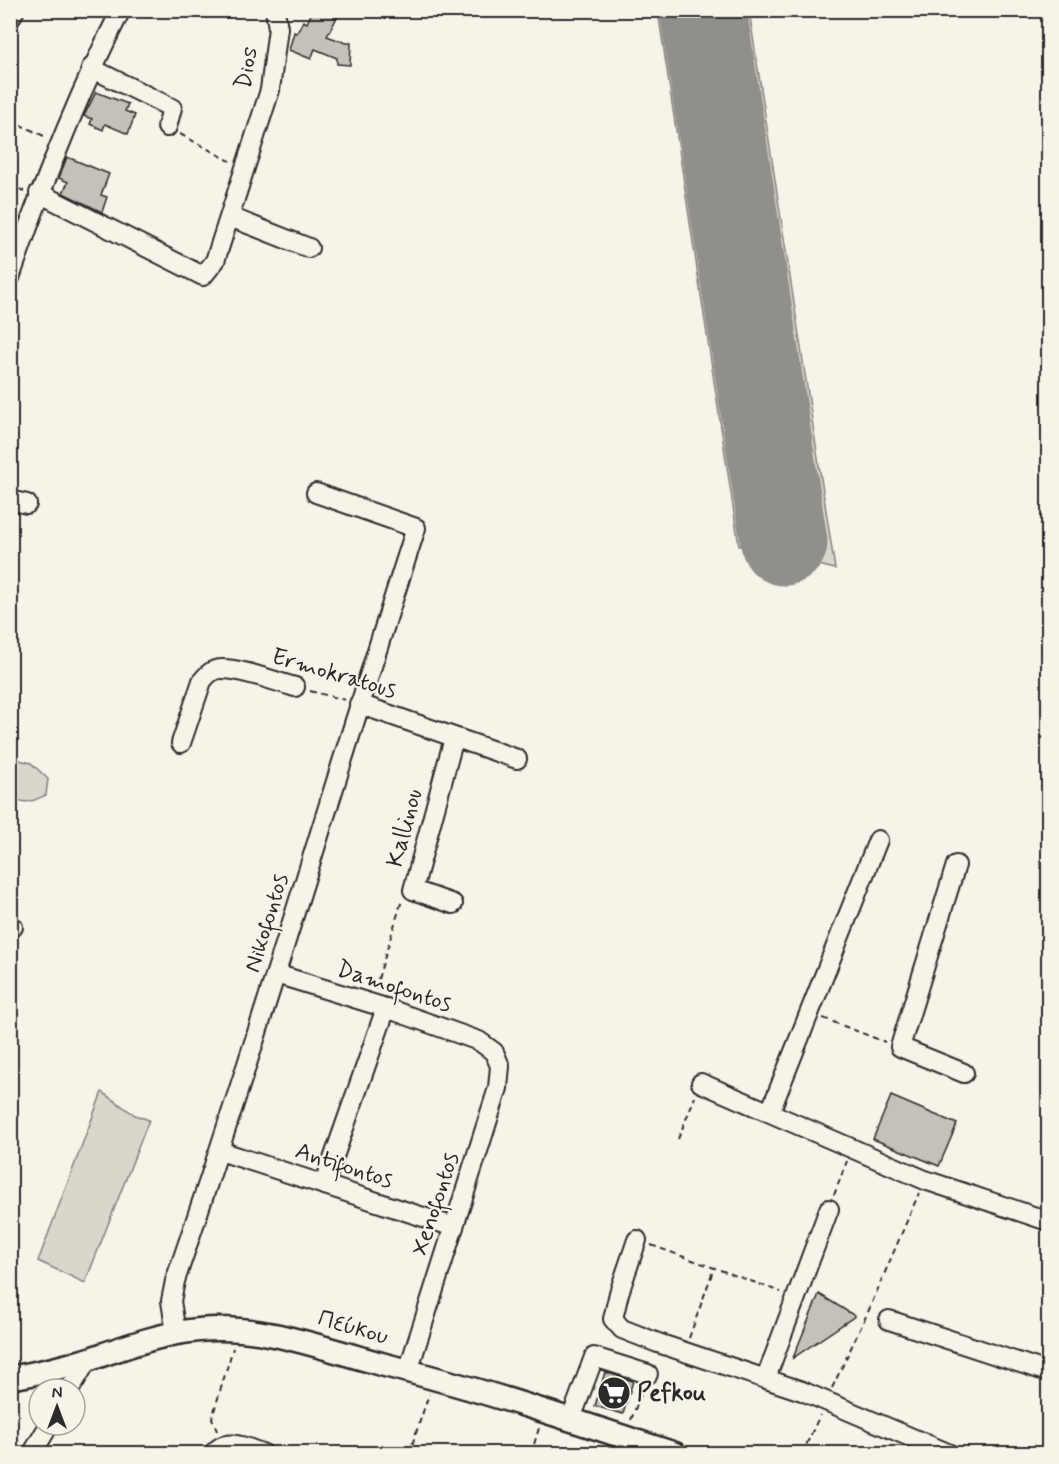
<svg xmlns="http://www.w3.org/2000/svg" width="1059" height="1464" viewBox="0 0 1059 1464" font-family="Mynerve,sans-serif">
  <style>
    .green { fill: #dad6cc; stroke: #82807c; stroke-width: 1.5 }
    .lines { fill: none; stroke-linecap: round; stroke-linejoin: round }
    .runway { stroke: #918f8a; stroke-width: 87 }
    .building { fill: #c4c1b9; stroke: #2b2b2b; stroke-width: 1.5 }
    .minor-casing { stroke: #2b2b2b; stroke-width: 22 }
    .major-casing { stroke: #2b2b2b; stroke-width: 27 }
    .path { stroke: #2b2b2b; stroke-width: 2; stroke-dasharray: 6 4.5; stroke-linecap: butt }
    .minor { stroke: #f7f3e8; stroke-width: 18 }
    .major { stroke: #f7f3e8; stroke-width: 22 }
    .labels { text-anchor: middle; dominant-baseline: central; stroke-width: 4.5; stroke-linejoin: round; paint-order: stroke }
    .street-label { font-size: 24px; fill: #2b2b2b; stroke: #f7f3e8 }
    .poi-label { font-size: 24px; font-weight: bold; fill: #2b2b2b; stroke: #f7f3e8; text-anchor: start }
  </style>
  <rect width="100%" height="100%" fill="#f7f3e8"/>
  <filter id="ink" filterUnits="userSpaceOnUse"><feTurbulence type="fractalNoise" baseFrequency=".0167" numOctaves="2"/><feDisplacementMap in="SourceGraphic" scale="12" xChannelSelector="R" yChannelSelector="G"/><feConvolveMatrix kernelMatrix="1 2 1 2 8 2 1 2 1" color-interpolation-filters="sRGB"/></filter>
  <g filter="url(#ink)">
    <g class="green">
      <polygon points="658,11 681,11 763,548 811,558 727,11 749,11 835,569 739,546"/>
      <path d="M12,758l19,5 17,16 -2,16c-15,7 -20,10 -35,2z"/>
      <polygon points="102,1092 135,1115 149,1120 85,1283 38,1261"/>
    </g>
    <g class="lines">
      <polyline class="runway" points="703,10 784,542"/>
    </g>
    <g class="building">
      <polygon points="313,10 341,10 327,36 346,43 351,43 350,65 337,64 337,58 315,49 311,59 289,50 294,32 297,33 303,21 307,23"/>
      <polygon points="96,92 128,104 125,111 135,115 128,134 105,124 103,130 90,124 92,119 84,116"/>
      <polygon points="67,157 109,174 101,195 107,197 102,212 63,193 68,182 59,178"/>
      <polygon points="891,1096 957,1124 939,1166 873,1139"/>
      <polygon points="819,1294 855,1316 793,1358"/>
      <polygon points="605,1372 633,1381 623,1414 595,1406"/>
    </g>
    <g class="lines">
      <g class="minor-casing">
        <g id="minor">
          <polyline points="10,19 15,10"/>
          <polyline points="91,68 172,108 167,127"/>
          <polyline points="39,193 203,276 215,261 270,90 278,28 275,10"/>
          <polyline points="230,217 309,248"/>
          <path d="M10,278c32,-93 66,-180 111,-268"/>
          <polyline points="10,500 27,504"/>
          <polyline points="359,704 517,759"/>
          <path d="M181,743l21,-62c5,-6 10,-12 19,-12 19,-1 55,13 74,18"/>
          <polyline points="956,865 900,1047 964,1073"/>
          <polyline points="453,904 413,890 454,738"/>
          <polyline points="10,927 13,927"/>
          <polyline points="276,974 386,1008 479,1041 494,1052 500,1066 498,1088 408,1371"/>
          <polyline points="701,1083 925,1180 1048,1221"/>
          <polyline points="770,1112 878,840"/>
          <polyline points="220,1151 454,1227"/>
          <polyline points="324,1185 386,1008"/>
          <polyline points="637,1240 619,1293 613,1319 622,1329 658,1343 802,1391 950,1454"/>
          <polyline points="889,1320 1048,1372"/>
          <path d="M176,1333l-5,-32 4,-20c86,-250 160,-502 241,-753l-100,-35"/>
          <polyline points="766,1378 829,1209"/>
          <polyline points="70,1389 88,1359"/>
          <polyline points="571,1419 594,1357 648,1374"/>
          <polyline points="32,1454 49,1425"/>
          <path d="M213,1454c13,-18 34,-6 51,0"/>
        </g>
      </g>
      <g class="major-casing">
        <path id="major" d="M10,1378c28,-5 54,-11 80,-19 35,-12 72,-26 109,-29 64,-6 125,19 186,35 98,25 194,57 290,89"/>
      </g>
      <g class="path">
        <polyline points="10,120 46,137"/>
        <polyline points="180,134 230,161"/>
        <polyline points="10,185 24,191"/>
        <polyline points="310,691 345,700"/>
        <polyline points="375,989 402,900"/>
        <polyline points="823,1018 885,1042"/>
        <polyline points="678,1139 695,1097"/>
        <polyline points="834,1195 847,1161"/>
        <polyline points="651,1245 781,1292"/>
        <polyline points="689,1338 714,1268"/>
        <polyline points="832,1388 868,1312 919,1193"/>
        <polyline points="631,1420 643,1389"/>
        <polyline points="217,1431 212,1418 233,1348"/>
        <polyline points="10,1441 18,1446"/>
        <polyline points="409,1454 429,1394"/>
        <polyline points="531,1454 539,1428"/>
        <polyline points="802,1454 820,1415"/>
      </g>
      <use href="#minor" class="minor"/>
      <use href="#major" class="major"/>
    </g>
  </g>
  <defs>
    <g id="supermarket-disc" transform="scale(1.725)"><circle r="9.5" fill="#2b2b2b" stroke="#f7f3e8"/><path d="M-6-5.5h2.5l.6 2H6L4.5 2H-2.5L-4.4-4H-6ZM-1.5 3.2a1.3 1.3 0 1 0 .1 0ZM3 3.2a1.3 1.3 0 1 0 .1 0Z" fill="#fff"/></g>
  </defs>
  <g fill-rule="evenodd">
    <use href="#supermarket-disc" x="614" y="1393"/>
  </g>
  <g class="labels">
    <g class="street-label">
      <text transform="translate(247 68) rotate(-80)">Dios</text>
      <text transform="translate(334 674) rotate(16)">Ermokratous</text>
      <text transform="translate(405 828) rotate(-75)">Kallinou</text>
      <text transform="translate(267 923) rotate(-73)">Nikofontos</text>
      <text transform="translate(394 987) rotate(18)">Damofontos</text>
      <text transform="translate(344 1166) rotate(18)">Antifontos</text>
      <text transform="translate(436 1204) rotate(-72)">Xenofontos</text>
      <text transform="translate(353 1328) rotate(16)">Πεύκου</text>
    </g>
    <g class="poi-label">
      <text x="637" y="1393">Pefkou</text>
    </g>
  </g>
  <rect width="1059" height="1464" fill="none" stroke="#f7f3e8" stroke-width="36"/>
  <rect x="18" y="18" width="1023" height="1428" fill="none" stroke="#2b2b2b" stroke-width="2" filter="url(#ink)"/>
  <g transform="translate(57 1407)"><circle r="28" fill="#f7f3e8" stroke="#a5a39c" stroke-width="1.5"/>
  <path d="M0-4.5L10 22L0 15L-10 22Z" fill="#2b2b2b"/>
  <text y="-9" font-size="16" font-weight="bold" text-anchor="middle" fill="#2b2b2b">N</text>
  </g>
</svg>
